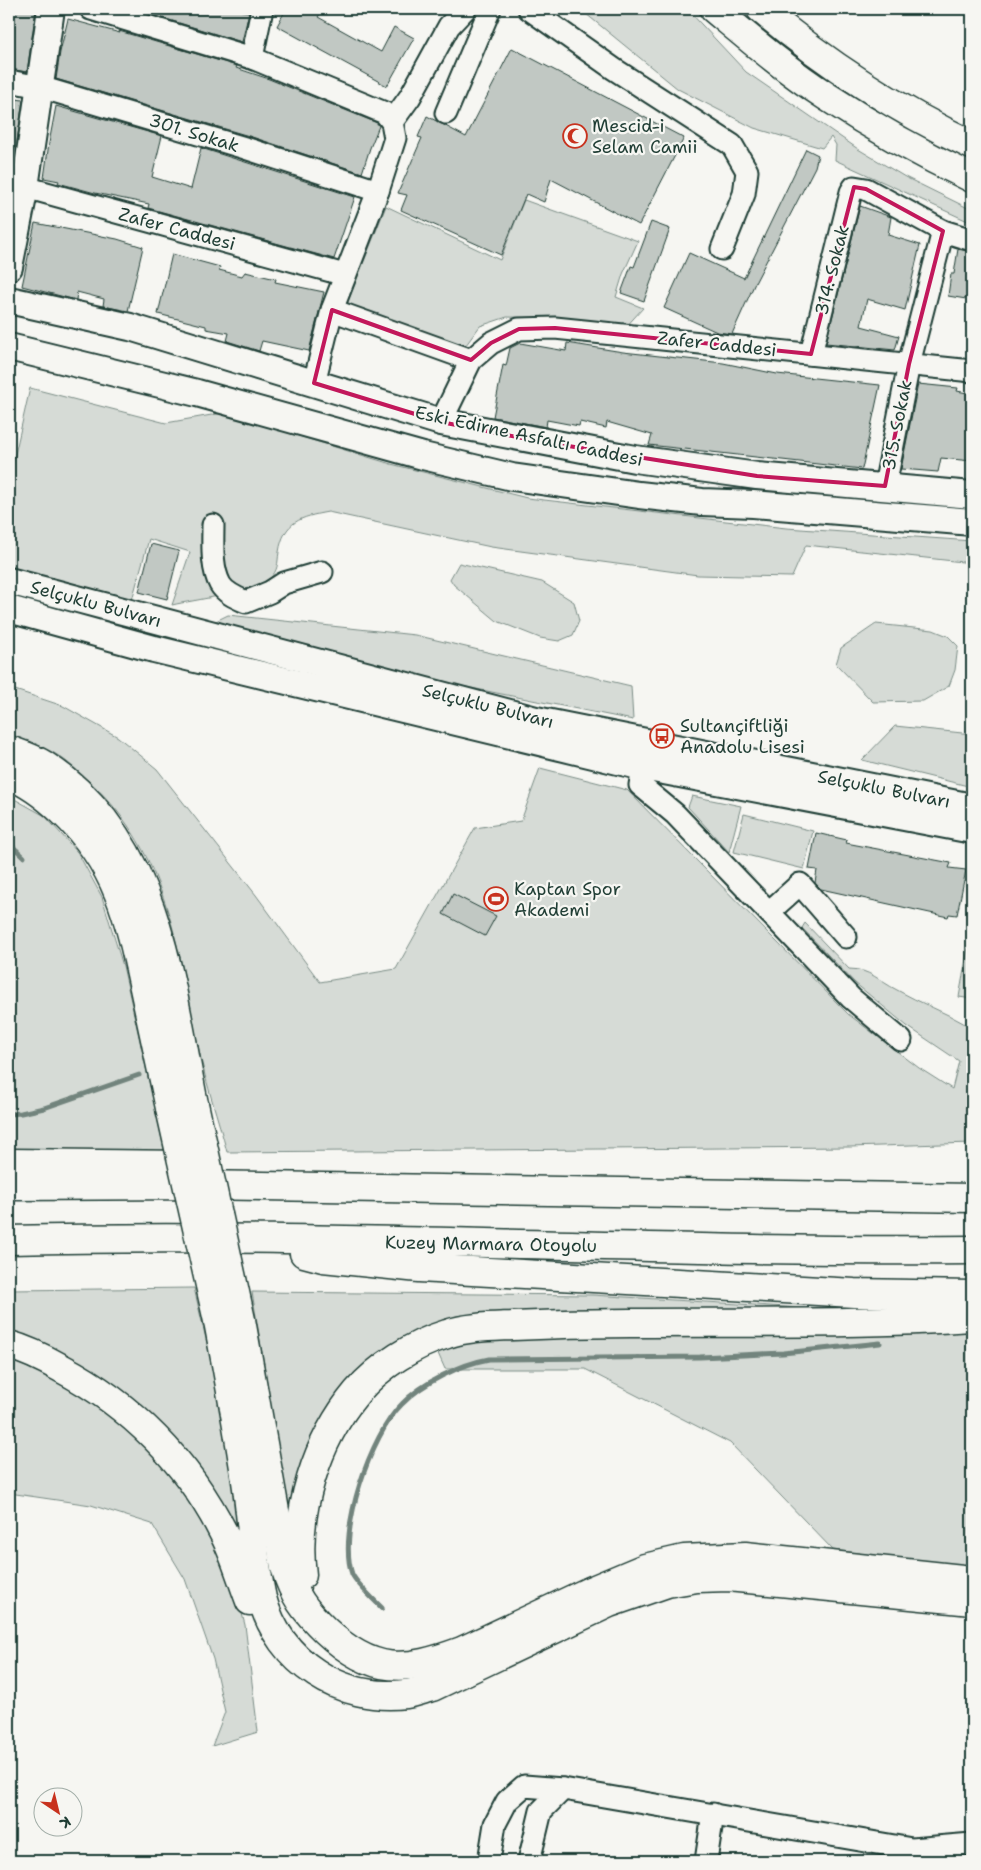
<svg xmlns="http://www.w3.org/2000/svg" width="981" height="1870" viewBox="0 0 981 1870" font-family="'Shantell Sans',sans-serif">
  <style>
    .green { fill: #d6dbd6; stroke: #7a8c85 }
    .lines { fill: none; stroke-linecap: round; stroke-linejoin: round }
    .stream { stroke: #72847d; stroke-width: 5 }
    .building { fill: #c1c8c3; stroke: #1f3d34 }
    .minor-casing { stroke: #1f3d34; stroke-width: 25 }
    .major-casing { stroke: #1f3d34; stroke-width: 30 }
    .highway-casing { stroke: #1f3d34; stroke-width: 31 }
    .minor { stroke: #f6f6f2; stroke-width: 21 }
    .major { stroke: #f6f6f2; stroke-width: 26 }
    .highway { stroke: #f6f6f2; stroke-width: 28 }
    .highway-bridge-casing { stroke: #1f3d34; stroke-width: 31; stroke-linecap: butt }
    .highway-bridge { stroke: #f6f6f2; stroke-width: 28 }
    .marked { fill: none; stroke: #c2185b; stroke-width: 4; stroke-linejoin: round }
    .labels { text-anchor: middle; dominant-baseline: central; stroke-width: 4.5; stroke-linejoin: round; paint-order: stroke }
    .poi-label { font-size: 18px; fill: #1f3d34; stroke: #f6f6f2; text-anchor: start }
    .street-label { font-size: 18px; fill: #1f3d34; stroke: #f6f6f2 }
  </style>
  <rect width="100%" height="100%" fill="#f6f6f2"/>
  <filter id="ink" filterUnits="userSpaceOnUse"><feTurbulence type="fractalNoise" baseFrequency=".02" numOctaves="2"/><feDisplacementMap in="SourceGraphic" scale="10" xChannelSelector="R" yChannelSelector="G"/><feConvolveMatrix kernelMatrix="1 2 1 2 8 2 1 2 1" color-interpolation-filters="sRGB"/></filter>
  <g filter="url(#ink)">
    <g class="green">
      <polygon points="580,9 687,9 746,72 858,149 905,177 972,210 972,223 835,160 836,145 831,137 822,148 754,128 678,89"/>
      <polygon points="524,200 638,241 623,274 616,297 643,308 624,329 562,318 507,317 480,326 463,349 347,304 386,206 500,260"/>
      <path d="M30,388l136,35 57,-10 168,51 136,34 259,30 186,13v22l-166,-18 -14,32 -94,-2 -207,-28 -163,-35c-27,5 -44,9 -49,40 -2,12 0,18 -10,27 -14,13 -76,21 -97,26l18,-53 -41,-13 -17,61 -123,-33v-86z"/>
      <polygon points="459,563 542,582 574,602 579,621 573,635 559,641 540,638 497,621 454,585 450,579"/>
      <polygon points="228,615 415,635 631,686 633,720 426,679 212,623"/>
      <polygon points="876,624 933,630 948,636 958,646 955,670 949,686 923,701 873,702 836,664 841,648"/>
      <path d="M9,688l54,18 55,31 39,32 99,126 64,87 76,-13 79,-141 46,-7 19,-53 87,22 221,224 71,54 33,21 7,-28 -52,-35 -52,-43 -53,-55 3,-5 44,46c21,0 30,12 48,21 23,13 48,22 70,35l5,-19v137l-122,4 -623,5c-9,-34 -21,-68 -28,-102 -21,-98 -30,-196 -109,-268 -11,-10 -28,-26 -42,-32 -12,-5 -26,-9 -39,-13z"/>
      <polygon points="895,726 972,734 972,787 862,760"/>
      <polygon points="9,796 45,816 78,853 102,897 123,966 165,1152 9,1153"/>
      <polygon points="692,796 741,806 729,852 688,807"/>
      <polygon points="744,814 813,831 804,869 734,852"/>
      <polygon points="972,926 972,999 959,997"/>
      <polygon points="194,1288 222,1407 240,1524 231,1525 214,1494 9,1336 9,1290"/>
      <polygon points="252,1292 592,1295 820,1309 502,1316 330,1405 312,1438 298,1481 290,1522"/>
      <polygon points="972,1330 972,1567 833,1550 730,1443 585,1369 445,1369 437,1351 474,1339 774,1331 887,1335"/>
      <polygon points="9,1359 81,1392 150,1446 197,1506 234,1583 245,1625 258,1732 212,1746 225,1712 213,1659 185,1579 152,1524 91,1505 9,1493"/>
    </g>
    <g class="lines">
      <g class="stream">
        <polyline points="9,843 24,857"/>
        <polyline points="9,1114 21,1113 44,1108 139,1075"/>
        <path d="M382,1608c-8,-8 -26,-25 -30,-34 -15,-42 19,-140 50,-170 20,-21 59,-40 87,-45l211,-2 83,-4 97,-10"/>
      </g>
    </g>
    <g class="building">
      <polygon points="9,9 36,9 27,72 9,69"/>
      <polygon points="133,9 232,9 249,12 242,42"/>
      <polygon points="286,9 323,9 318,17 381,52 394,27 414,38 387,86 277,26"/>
      <polygon points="68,19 120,33 119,31 237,66 236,68 269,79 377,123 379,126 370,148 362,173 249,136 56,79 60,52"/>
      <polygon points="512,48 684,138 639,225 551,179 544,202 526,194 501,255 401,210 407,195 398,193 422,138 418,137 427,116 466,137"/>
      <polygon points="9,98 23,100 15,155 9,154"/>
      <polygon points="56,106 162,136 152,177 191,189 201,148 355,197 334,259 148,208 149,204 95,193 58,183 59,181 44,178 49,143"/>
      <polygon points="806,149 818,155 815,167 755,283 732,334 717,332 664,308 689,253 744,278"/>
      <polygon points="860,206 891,217 888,235 920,245 905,310 867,299 861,326 899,336 895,350 826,343"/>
      <polygon points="651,222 670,229 644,301 621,293 631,266 634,267"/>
      <polygon points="35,223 117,239 143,247 128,311 103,306 104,299 77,292 76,300 22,286"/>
      <polygon points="958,249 972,252 972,300 948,296 951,274 954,274"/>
      <polygon points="172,254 220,267 219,270 242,276 245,272 276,279 275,282 324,292 309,351 262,341 259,351 227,341 229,333 206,329 206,326 158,314"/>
      <polygon points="520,343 566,351 567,343 623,352 723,363 777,374 880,385 862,469 649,445 652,435 607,422 606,428 580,422 579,426 547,420 546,427 493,417 503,365 506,366 510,348"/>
      <polygon points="918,384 958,388 957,391 972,394 972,461 941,458 938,472 901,469"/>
      <polygon points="151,544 179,551 167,599 139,592"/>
      <polygon points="816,833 847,840 846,843 951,863 949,868 966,870 957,915 949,914 948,917 821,889 815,883 817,870 809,869"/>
      <polygon points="453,894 496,916 485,936 443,914"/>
    </g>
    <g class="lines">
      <g class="minor-casing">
        <g id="minor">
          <polyline points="91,9 252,58 385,113 392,122 395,138 378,191 332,310 314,383"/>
          <polyline points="529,9 614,69 732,145 747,171 744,194 722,249"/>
          <polyline points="252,58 262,9"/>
          <polyline points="9,81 40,87 245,148 378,191"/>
          <polyline points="446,113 490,9"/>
          <polyline points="392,122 410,97 449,26 465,9"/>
          <polyline points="9,184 25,187 345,275"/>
          <polyline points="332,310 471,360"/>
          <polyline points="811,354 851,192 854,187 866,189 943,231 972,240"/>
          <polyline points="441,422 471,360 491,343 519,329 555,328 972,371"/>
          <polyline points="885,486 909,364 943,231"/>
          <path d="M213,525c0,18 -2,42 7,59 5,9 17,14 26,18l24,-10 14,-9 38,-11"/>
          <polyline points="643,767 640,785 675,814 851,998 901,1040"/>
          <polyline points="769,912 800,884 846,937"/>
          <polyline points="489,1861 495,1824 507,1801 524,1786 563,1789 912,1849 972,1844"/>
          <polyline points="529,1861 541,1811 563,1789"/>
          <polyline points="706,1861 713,1814"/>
        </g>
      </g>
      <g class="major-casing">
        <g id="major">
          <polyline points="9,267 25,187 51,9"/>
          <polyline points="9,300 130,327 441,422 635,459 757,476 972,495"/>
          <polyline points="9,347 197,393 423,456 512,477 639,495 702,502 753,504 972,522"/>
          <polyline points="9,581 536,720 972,807"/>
          <polyline points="9,609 154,649 643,767 972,830"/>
        </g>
      </g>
      <g class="highway-casing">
        <g id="highway">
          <path d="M714,9c36,30 72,61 112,87 47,31 95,58 146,82"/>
          <path d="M761,9c64,54 135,100 211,136"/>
          <path d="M9,750c11,4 24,8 35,15 115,74 125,216 150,339"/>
          <path d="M9,775c20,8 37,21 53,36 58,55 68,111 84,186 8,37 16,74 24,111"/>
          <polyline points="9,1163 189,1165 206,1170"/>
          <polyline points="9,1186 196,1185 972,1198"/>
          <path d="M9,1240c321,-8 642,13 963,10"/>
          <polyline points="304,1253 323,1258 419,1268 854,1293 972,1295"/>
          <path d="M241,1320l44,247c9,29 19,43 41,64 47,44 79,41 136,20l128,-60 55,-23 39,-9 61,-3 227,24"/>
          <path d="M218,1321c10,53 20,107 28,160 6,39 7,79 16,117 17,64 79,104 144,96 9,-1 18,-5 26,-7l177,-84 58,-20 30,-5 31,-1 244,24"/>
          <path d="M9,1345c18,5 36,14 52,23 70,37 127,94 163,166 11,21 17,44 26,67"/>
          <path d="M302,1575c-8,-63 14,-134 55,-183 22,-26 57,-48 90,-58 21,-7 44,-7 66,-8 39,-2 78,-3 117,-3 114,-1 228,2 342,-6"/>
        </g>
      </g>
      <use href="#minor" class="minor"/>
      <use href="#major" class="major"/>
      <use href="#highway" class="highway"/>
      <g class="highway-bridge-casing">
        <g id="highway-bridge">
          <polyline points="194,1104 241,1320"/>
          <polyline points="170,1108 218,1321"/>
        </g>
      </g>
      <use href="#highway-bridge" class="highway-bridge"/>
    </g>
  </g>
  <path class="marked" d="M854,187l12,2 77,42 -34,133 -24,122 -128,-10 -220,-35 -96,-19 -127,-39 18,-73 139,50 20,-17 28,-14 36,-1 256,26z"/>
  <defs>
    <g id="mosque-ring" transform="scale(1.25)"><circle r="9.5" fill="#f6f6f2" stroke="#c8321e" stroke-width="1.5"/><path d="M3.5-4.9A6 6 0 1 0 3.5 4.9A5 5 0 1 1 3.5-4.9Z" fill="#c8321e"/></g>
    <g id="bus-ring" transform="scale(1.25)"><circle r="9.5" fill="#f6f6f2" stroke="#c8321e" stroke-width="1.5"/><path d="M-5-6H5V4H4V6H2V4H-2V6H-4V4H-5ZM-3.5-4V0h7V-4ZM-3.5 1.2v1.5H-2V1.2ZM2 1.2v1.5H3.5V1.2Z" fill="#c8321e"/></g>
    <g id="stadium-ring" transform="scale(1.25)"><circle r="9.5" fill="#f6f6f2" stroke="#c8321e" stroke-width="1.5"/><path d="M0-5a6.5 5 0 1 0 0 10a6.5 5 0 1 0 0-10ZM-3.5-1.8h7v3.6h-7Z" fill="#c8321e"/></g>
  </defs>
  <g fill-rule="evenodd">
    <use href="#mosque-ring" x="575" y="136"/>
    <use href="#bus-ring" x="662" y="736"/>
    <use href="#stadium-ring" x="496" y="899"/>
  </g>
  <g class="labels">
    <g class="poi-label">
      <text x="592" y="126">Mescid-i<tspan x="592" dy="21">Selam Camii</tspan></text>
      <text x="680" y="726">Sultançiftliği<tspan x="680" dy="21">Anadolu Lisesi</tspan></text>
      <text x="514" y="889">Kaptan Spor<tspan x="514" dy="21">Akademi</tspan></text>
    </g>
    <g class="street-label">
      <text transform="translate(194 133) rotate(17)">301. Sokak</text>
      <text transform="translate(177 229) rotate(15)">Zafer Caddesi</text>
      <text transform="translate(832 270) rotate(-76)">314. Sokak</text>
      <text transform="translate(717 344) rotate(6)">Zafer Caddesi</text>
      <text transform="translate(897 425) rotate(-79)">315. Sokak</text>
      <text transform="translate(529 436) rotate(12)">Eski Edirne Asfaltı Caddesi</text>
      <text transform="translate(96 604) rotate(15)">Selçuklu Bulvarı</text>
      <text transform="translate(488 706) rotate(14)">Selçuklu Bulvarı</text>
      <text transform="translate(884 789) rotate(11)">Selçuklu Bulvarı</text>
      <text transform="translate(491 1244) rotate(1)">Kuzey Marmara Otoyolu</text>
    </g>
  </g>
  <rect width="981" height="1870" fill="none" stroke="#f6f6f2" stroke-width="30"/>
  <rect x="15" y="15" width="951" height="1840" fill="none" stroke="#1f3d34" stroke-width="2" filter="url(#ink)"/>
  <g transform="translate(58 1812) rotate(145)"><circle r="24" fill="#f6f6f2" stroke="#a0aca6"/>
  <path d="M0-4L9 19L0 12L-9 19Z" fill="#c8321e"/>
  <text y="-8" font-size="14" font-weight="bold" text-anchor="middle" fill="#1f3d34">K</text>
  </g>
</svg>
